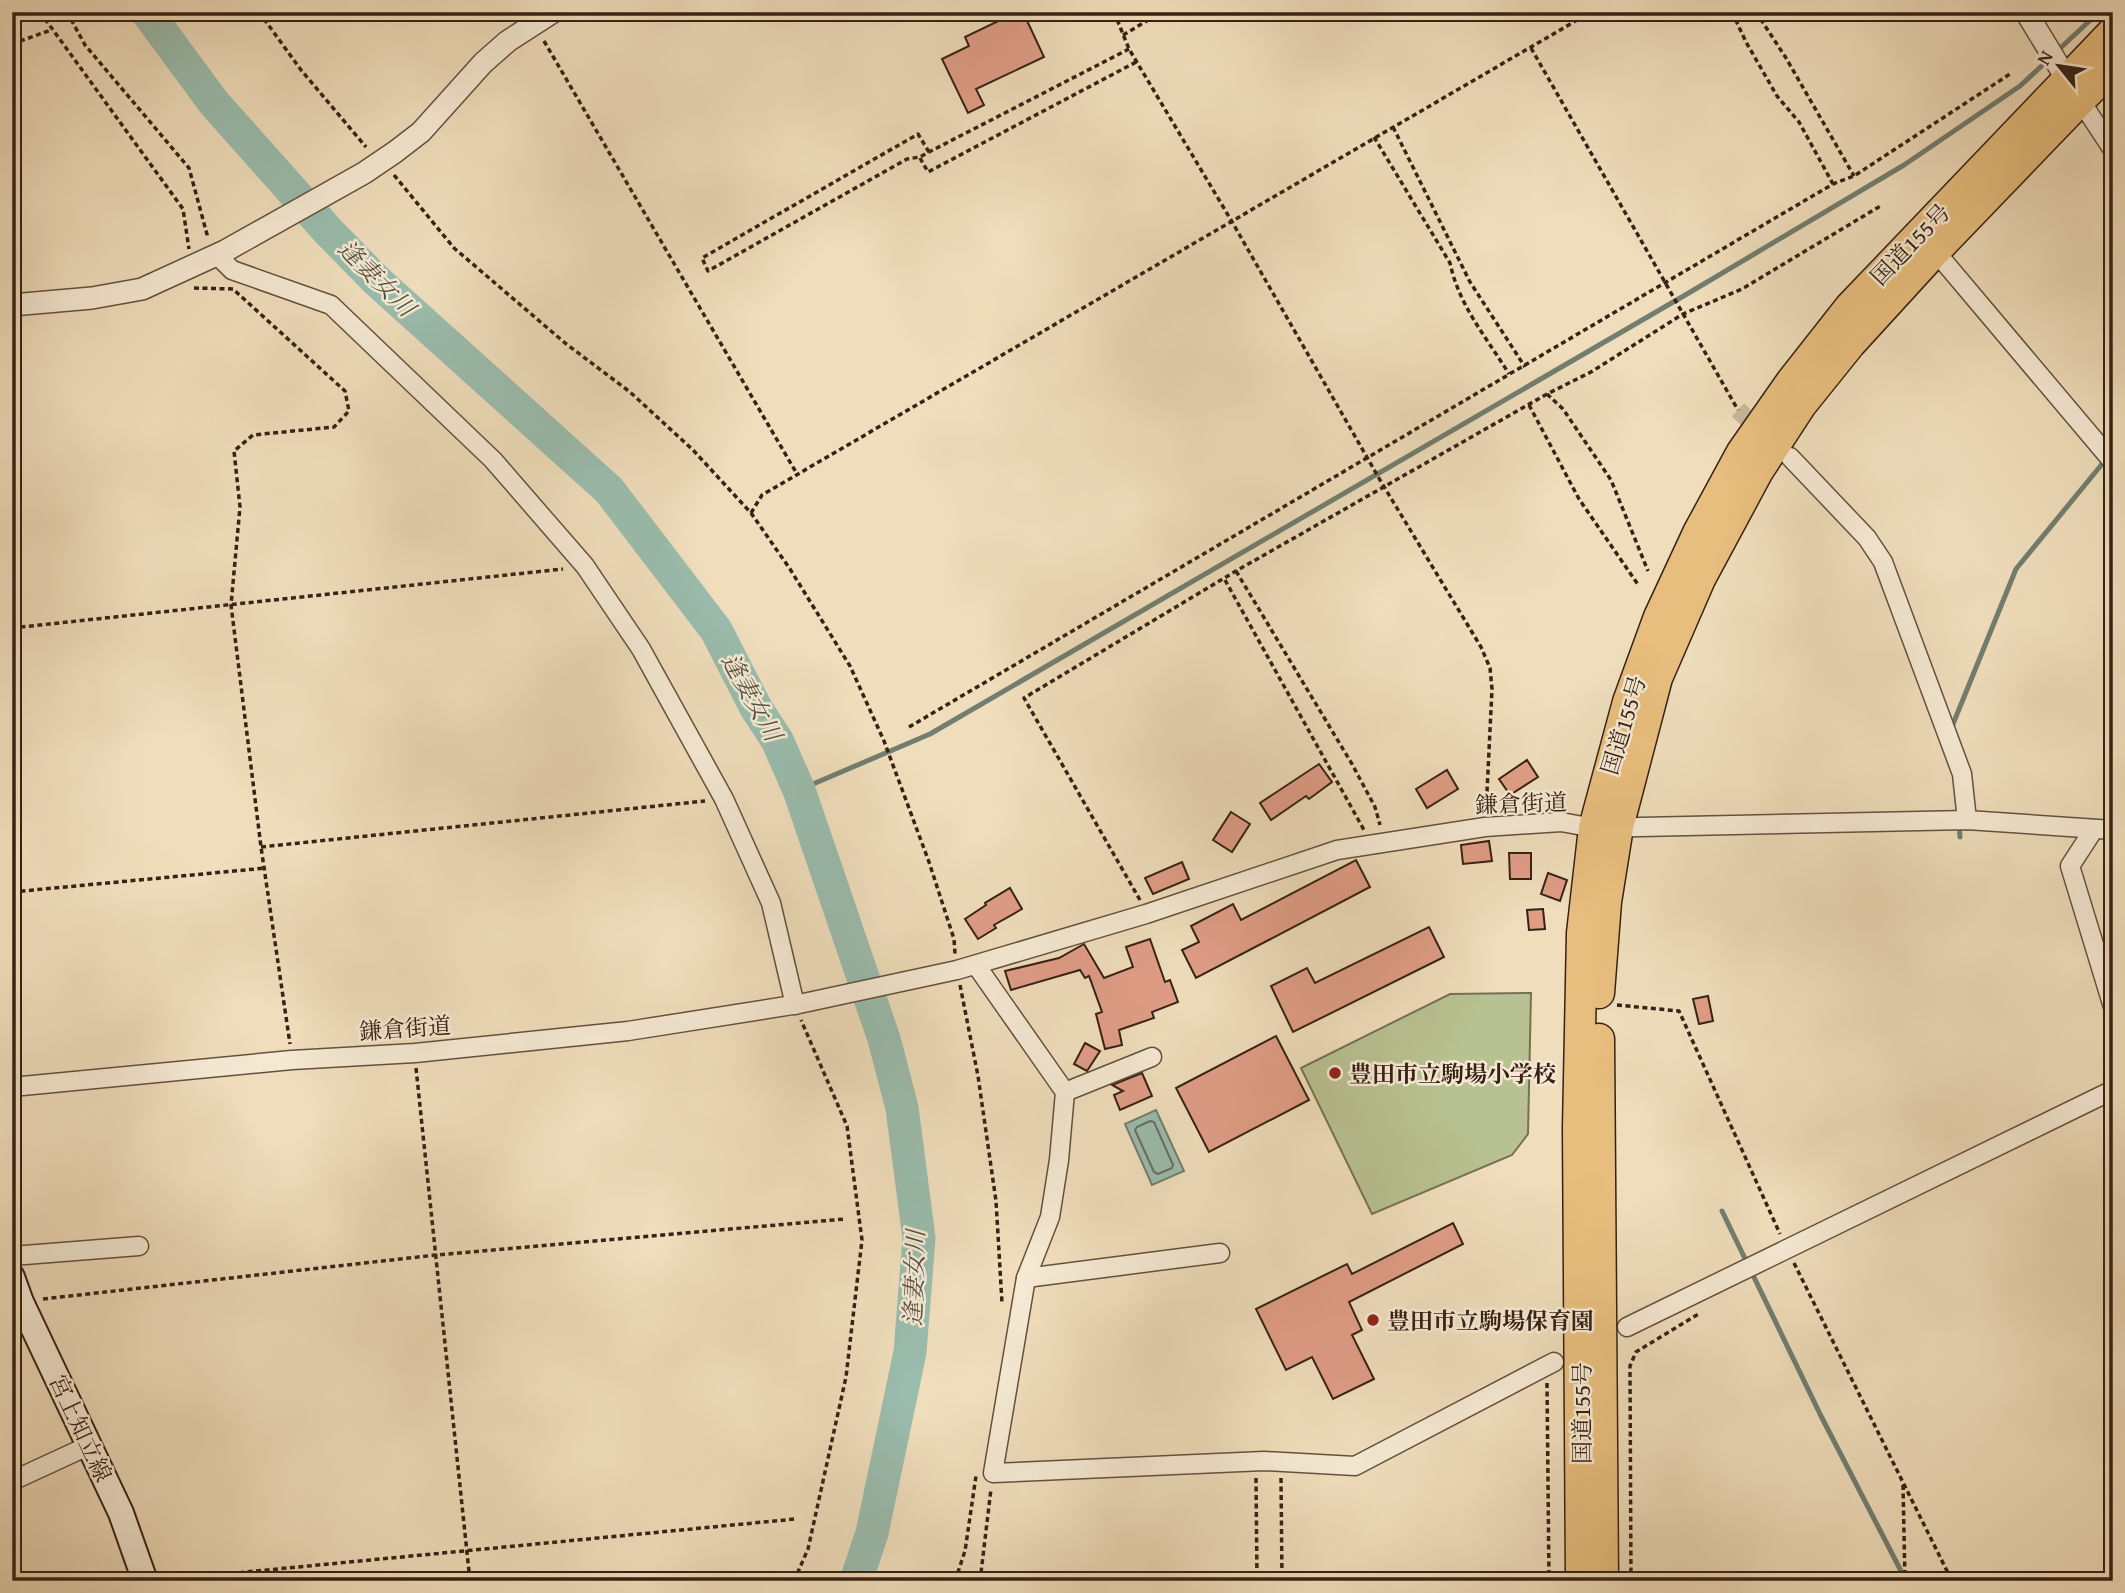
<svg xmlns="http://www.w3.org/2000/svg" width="2125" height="1593" viewBox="0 0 2125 1593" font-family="'Gentium Book Plus','Noto Serif JP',serif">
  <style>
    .green { fill: #b8c191; stroke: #777153; stroke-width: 2 }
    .water { fill: #9abcad; stroke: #727e70; stroke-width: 2 }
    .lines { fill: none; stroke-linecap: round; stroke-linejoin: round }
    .shore { stroke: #686e61; stroke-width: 2 }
    .stream { stroke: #727e70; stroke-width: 5 }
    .river { stroke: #9abcad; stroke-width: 33 }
    .building { fill: #e09d86; stroke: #362115; stroke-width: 2 }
    .minor-tunnel { stroke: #cab79a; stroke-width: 18; stroke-dasharray: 18 9; stroke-linecap: butt }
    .minor-casing { stroke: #64503e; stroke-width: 21 }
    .tertiary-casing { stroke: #64503e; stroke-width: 24 }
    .secondary-casing { stroke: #362115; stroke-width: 28 }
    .trunk-casing { stroke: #362115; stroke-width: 33 }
    .path { stroke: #362115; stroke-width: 3.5; stroke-dasharray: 5 3.5; stroke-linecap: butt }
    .minor { stroke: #f5e9d3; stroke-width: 18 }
    .tertiary { stroke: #f5e9d3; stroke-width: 21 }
    .secondary { stroke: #f5e9d3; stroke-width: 24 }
    .trunk { stroke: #e8be7e; stroke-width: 30 }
    .poi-dot { fill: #8f2418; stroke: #f5e9d3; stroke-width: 2.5 }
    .labels { text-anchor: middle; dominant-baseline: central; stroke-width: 5; stroke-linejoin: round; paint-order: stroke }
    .street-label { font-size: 23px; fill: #362115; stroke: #f5e9d3 }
    .poi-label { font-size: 23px; font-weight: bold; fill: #362115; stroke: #f5e9d3; text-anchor: start }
    .water-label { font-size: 24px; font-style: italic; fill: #545043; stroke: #f5e9d3 }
  </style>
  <rect width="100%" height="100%" fill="#efddbb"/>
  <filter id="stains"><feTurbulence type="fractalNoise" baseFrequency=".00286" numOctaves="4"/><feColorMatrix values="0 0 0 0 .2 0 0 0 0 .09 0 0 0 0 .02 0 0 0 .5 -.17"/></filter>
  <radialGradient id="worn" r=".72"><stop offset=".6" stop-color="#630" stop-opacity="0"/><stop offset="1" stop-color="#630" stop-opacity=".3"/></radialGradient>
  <polygon class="green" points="1531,993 1528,1134 1512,1155 1372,1214 1301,1068 1450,994"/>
  <polygon class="water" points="1156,1110 1184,1171 1152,1185 1125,1124"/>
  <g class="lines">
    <polygon class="shore" points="1150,1121 1154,1122 1173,1165 1172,1168 1158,1174 1154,1172 1135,1130 1137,1127"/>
    <g class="stream">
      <polyline points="2055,53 2099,12"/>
      <polyline points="1951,729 2016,569 2107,458"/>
      <polyline points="799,790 930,734 1687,294 1904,165 2020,86 2048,60"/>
      <polyline points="1959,822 1960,837"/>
      <polyline points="1722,1211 1821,1416 1900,1569 1904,1581"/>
    </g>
    <polyline class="river" points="147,12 214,103 328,231 377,281 609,490 716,630 756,708 777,740 799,790 884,1039 902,1108 919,1238 910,1352 872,1533 856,1581"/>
  </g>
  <g class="building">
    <polygon points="1017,12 1023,12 1044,57 976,89 984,105 968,113 942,59 969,46 965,37"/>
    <polygon points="1527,760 1538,777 1510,795 1499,779"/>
    <polygon points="1319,764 1332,782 1309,799 1306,796 1271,820 1260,803"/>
    <polygon points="1447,770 1458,789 1427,808 1416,789"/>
    <polygon points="1231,812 1250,824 1232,852 1213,840"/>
    <polygon points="1489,841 1492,861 1463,864 1461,845"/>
    <polygon points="1509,853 1531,853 1531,879 1510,879"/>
    <polygon points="1356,860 1370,887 1196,978 1182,950 1199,942 1191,926 1233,904 1241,920"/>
    <polygon points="1182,862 1189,879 1153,894 1145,878"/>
    <polygon points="1548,873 1567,880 1560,901 1541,894"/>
    <polygon points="1010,888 1022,909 994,925 996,928 978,939 965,919 986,905 985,903"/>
    <polygon points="1543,909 1545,929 1529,930 1527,910"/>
    <polygon points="1429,927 1444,957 1293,1032 1271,986 1307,968 1315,983"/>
    <polygon points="1150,939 1165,982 1170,980 1178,1002 1152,1012 1154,1018 1119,1030 1122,1045 1105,1049 1096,1014 1102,1012 1089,976 1085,978 1080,970 1011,990 1005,971 1059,958 1084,944 1104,978 1133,967 1126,947"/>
    <polygon points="1708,996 1713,1021 1699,1024 1693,999"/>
    <polygon points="1276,1036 1309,1100 1209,1152 1176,1088"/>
    <polygon points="1085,1043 1100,1051 1087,1071 1074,1064"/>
    <polygon points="1142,1073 1152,1096 1120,1110 1114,1095 1123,1091 1112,1085"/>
    <polygon points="1453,1223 1463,1244 1349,1302 1362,1330 1352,1335 1374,1379 1333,1399 1312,1357 1286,1370 1256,1309 1347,1264 1352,1274"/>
  </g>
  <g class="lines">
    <polyline class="minor-tunnel" points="1738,410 1764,434"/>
    <g class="minor-casing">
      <g id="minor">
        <polyline points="2080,100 2113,150"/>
        <polyline points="1935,251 2113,462"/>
        <polyline points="217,255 232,270 331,305 493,460 585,566 641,649 724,799 771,903 795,1005"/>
        <polyline points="1790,457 1867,538 1883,562 1962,774 1967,820"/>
        <polyline points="2094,829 2070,866 2113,1007"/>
        <polyline points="976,965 1065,1092 1059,1160 1050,1217 1026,1278 993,1473 1264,1461 1355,1466 1554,1362"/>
        <polyline points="12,1087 292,1060 415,1053 628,1031 799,1004 957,970 1146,914 1337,850 1485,827 1561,822 1594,828 1967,820 2113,830"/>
        <polyline points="1065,1092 1152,1057"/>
        <polyline points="12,1256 139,1246"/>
        <polyline points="1026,1278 1220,1253"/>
        <polyline points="1627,1327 2113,1090"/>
        <polyline points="12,1481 90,1445"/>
      </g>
    </g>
    <g class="tertiary-casing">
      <g id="tertiary">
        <polyline points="2026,12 2074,91"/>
        <polyline points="12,305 92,298 142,289 225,251 364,173 395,152 421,132 483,63 508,41 553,12"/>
      </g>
    </g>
    <g class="secondary-casing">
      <polyline id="secondary" points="12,1277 21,1302 121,1513 145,1581"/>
    </g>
    <g class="trunk-casing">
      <g id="trunk">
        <polyline points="1599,993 1606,902 1618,827 1657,678 1700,579 1758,471 1801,405 1850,344 1935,251 2113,66"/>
        <polyline points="1599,1039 1603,1581"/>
        <polyline points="1581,1581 1578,1128 1582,933 1594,828 1628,702 1659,617 1698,533 1742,452 1791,382 1850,307 2113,32"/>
      </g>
    </g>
    <g class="path">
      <polyline points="40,12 183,209 189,249"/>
      <polyline points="67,12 85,45 189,168 208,238"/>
      <polyline points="259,12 301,70 366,147"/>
      <polyline points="1114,12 1129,49 1231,220 1380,480 1481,647 1490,668 1492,689 1486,812"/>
      <polyline points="1732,12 1746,42 1777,96 1799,122 1833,184"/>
      <polyline points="1756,12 1786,58 1854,176"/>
      <polyline points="1118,19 1130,12"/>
      <polyline points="1123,35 1162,12"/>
      <polyline points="544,41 797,474"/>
      <polyline points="12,44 51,30"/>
      <polyline points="1531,48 1738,410"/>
      <polyline points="1393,127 1470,282 1525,367"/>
      <path d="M1374,137l76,126c9,43 37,75 59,111"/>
      <polyline points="929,152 918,134 702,258 708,271 907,159 920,157 929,152 1129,49"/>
      <polyline points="920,158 928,172 1138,61"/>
      <polyline points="394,175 454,248 565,343 630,392 693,450 751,513 790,569 850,666 884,741 929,862 954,939 955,954"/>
      <polyline points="194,288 233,289 345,391 349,411 334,427 253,435 234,451 240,507 231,605 261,847 290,1044"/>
      <polyline points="1547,394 1563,409 1611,480 1648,571"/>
      <polyline points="1529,405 1579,499 1639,586"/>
      <polyline points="751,513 762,495 1591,12"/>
      <polyline points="1236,571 1352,764 1375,807 1380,825"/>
      <polyline points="1225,580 1364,830"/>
      <polyline points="12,628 563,569"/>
      <polyline points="909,727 1833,184 1854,176 2010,74"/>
      <polyline points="261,847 705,801"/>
      <polyline points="12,892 266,868"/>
      <polyline points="1140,900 1024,698 1236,571 1547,394 1591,372 1683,314 1742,289 1882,205"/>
      <polyline points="960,985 978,1076 996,1201 1002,1303"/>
      <polyline points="1617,1005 1679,1011 1780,1234"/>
      <polyline points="416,1068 470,1581"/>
      <polyline points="1794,1263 1952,1581"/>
      <polyline points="43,1299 436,1255 845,1219"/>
      <polyline points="1547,1383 1549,1581"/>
      <polyline points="1256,1478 1257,1581"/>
      <polyline points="1281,1478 1282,1581"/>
      <polyline points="1903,1485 1905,1581"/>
      <polyline points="163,1580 795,1519"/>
      <polyline points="794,1581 808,1549 846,1377 862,1240 847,1126 801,1020"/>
      <polyline points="955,1581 965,1551 976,1476"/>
      <polyline points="980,1581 991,1489"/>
      <polyline points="1631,1581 1630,1366 1636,1352 1700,1313"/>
    </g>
    <use href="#minor" class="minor"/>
    <use href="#tertiary" class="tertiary"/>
    <use href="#secondary" class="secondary"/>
    <use href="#trunk" class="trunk"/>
  </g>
  <g class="poi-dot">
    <circle cx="1335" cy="1073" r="7"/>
    <circle cx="1373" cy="1320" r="7"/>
  </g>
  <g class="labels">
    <g class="street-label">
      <text transform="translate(1910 244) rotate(-46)">国道155号</text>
      <text transform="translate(1623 725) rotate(-73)">国道155号</text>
      <text transform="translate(1521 803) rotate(-2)">鎌倉街道</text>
      <text transform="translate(405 1028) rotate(-4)">鎌倉街道</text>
      <text transform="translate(1581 1413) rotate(-90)">国道155号</text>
      <text transform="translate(81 1428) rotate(65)">宮上知立線</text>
    </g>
    <g class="poi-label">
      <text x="1349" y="1073">豊田市立駒場小学校</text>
      <text x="1387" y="1320">豊田市立駒場保育園</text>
    </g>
    <g class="water-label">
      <text transform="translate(377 278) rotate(45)">逢妻女川</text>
      <text transform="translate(752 697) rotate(61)">逢妻女川</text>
      <text transform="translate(914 1278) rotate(-88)">逢妻女川</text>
    </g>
  </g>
  <rect width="2125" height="1593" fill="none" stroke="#efddbb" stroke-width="42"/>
  <rect x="14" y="14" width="2097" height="1565" fill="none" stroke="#362115" stroke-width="3.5"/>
  <rect x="21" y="21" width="2083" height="1551" fill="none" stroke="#362115" stroke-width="2"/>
  <g transform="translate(2059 66) rotate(300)" stroke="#f5e9d3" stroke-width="5" paint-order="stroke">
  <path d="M0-5L12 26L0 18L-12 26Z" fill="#362115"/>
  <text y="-10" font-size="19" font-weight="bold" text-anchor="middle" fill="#362115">N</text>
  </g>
  <rect width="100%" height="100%" filter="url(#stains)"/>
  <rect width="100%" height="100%" fill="url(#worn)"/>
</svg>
